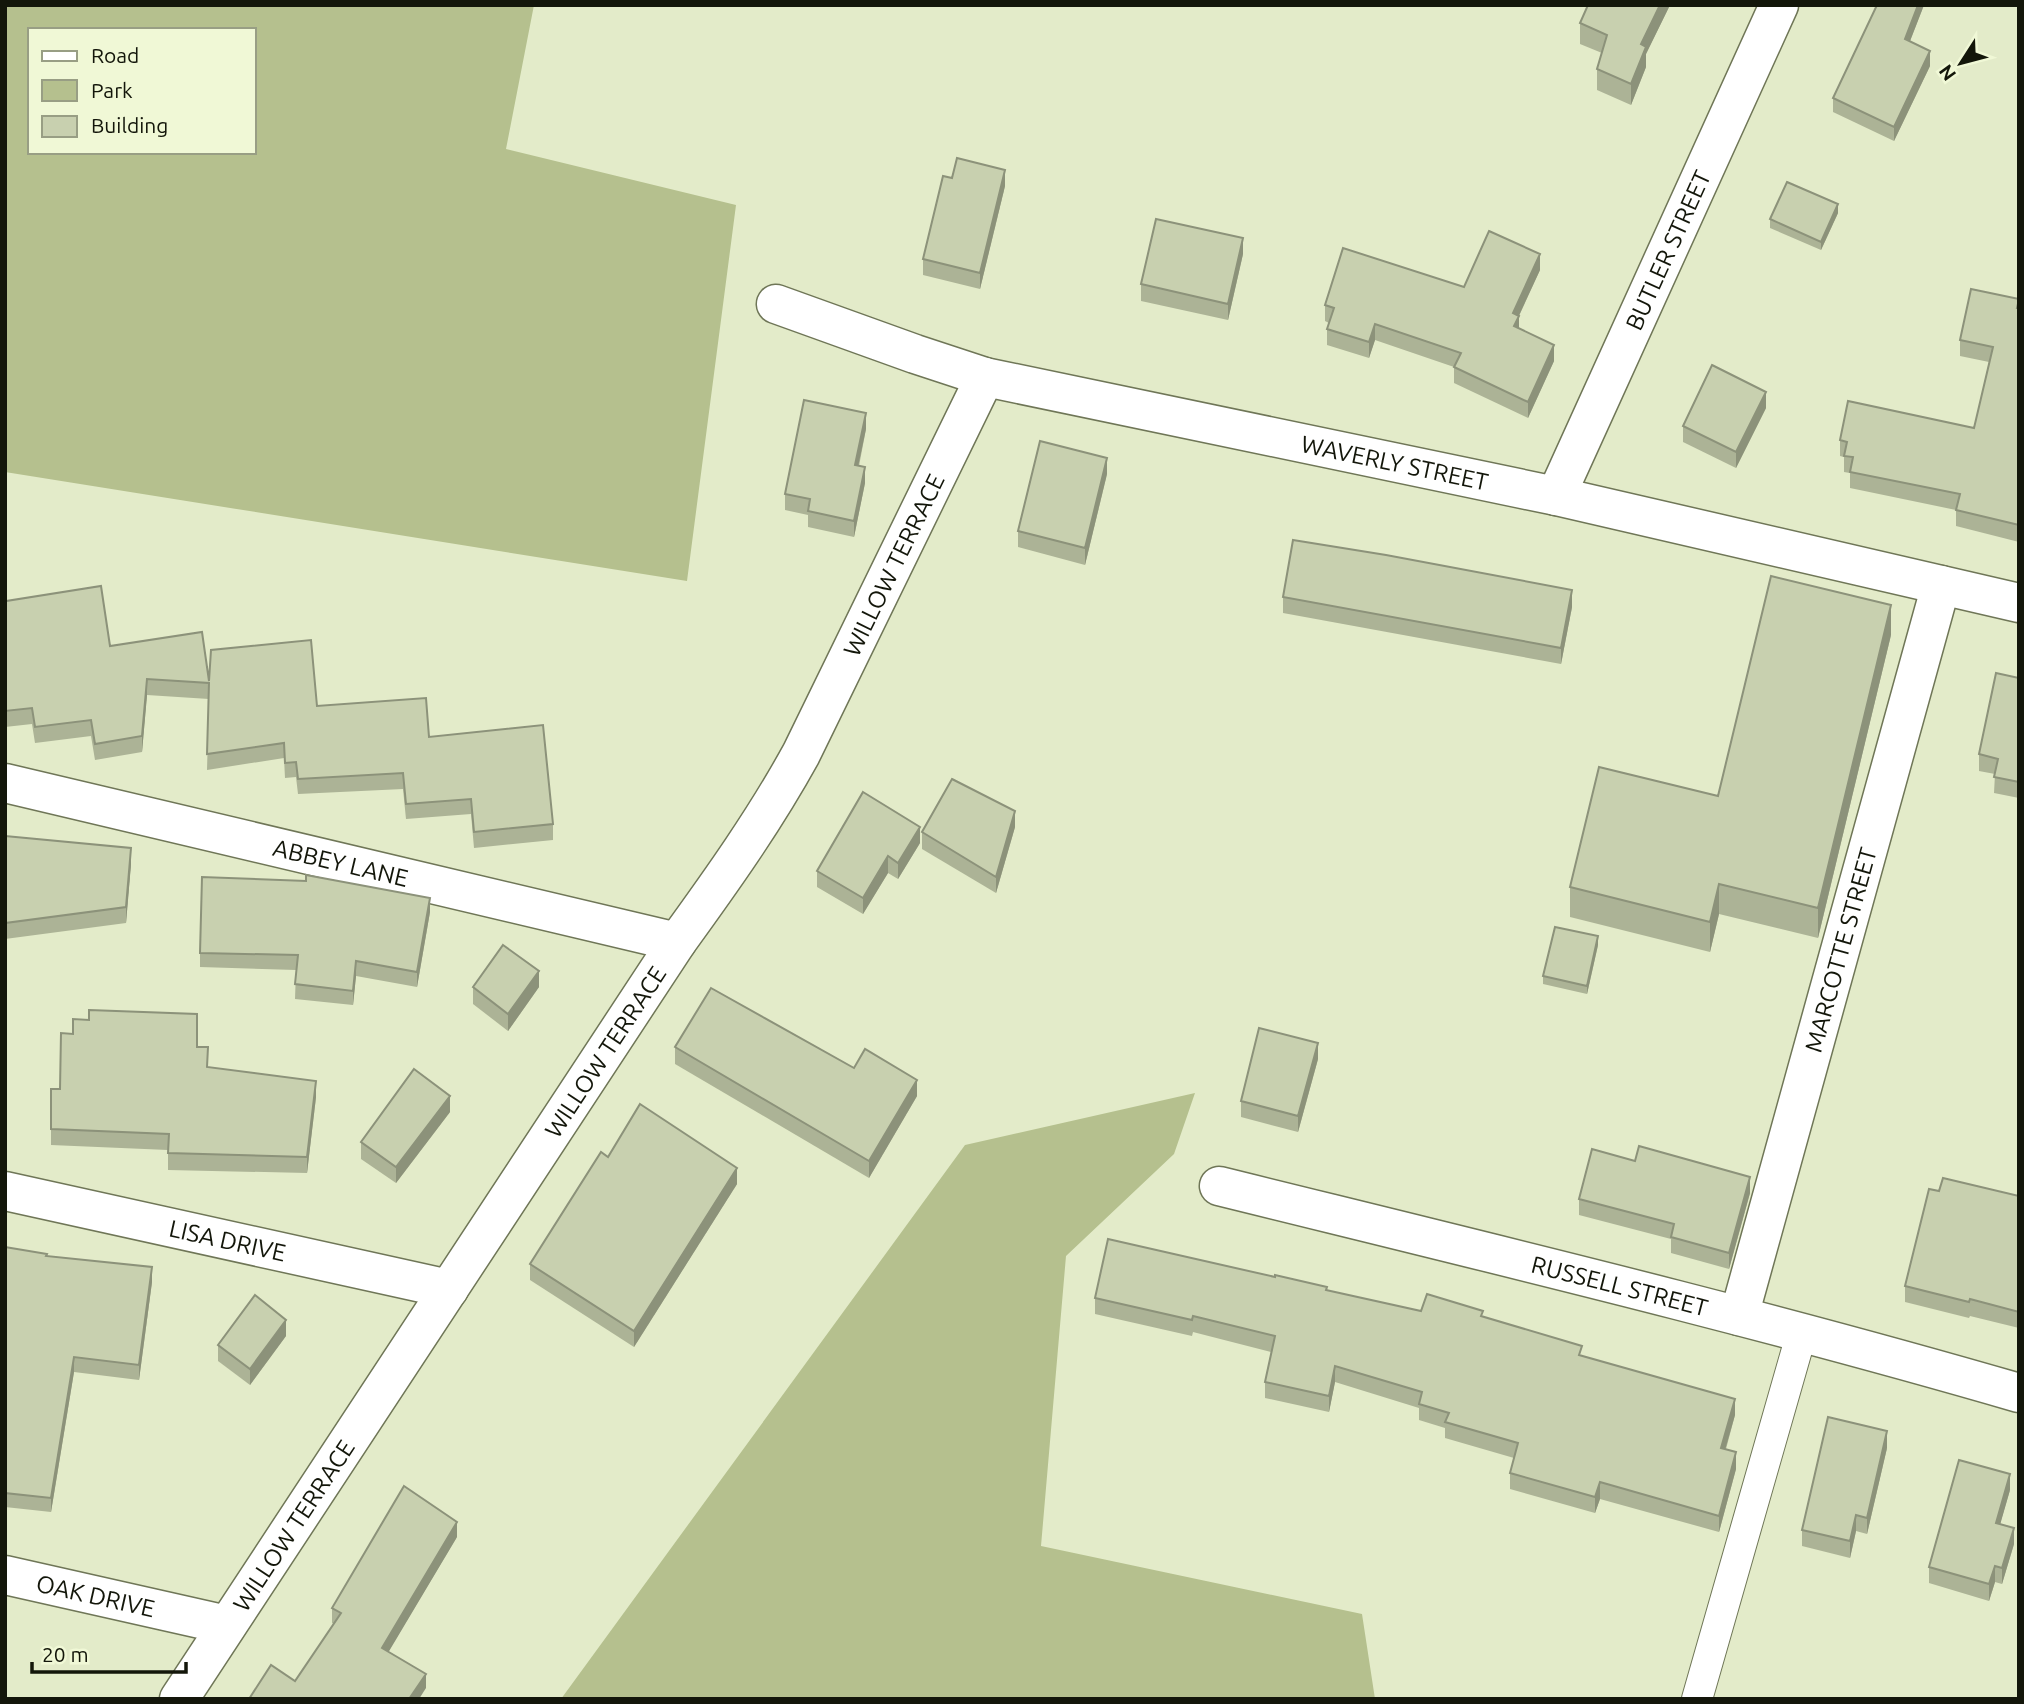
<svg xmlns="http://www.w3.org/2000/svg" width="2024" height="1704" viewBox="0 0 2024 1704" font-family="Ubuntu,sans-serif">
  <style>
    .green { fill: #b5c08e; fill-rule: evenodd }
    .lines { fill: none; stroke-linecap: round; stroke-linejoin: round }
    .service-casing { stroke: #6f7657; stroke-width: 32 }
    .minor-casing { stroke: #6f7657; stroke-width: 41 }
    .service { stroke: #fff; stroke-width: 30 }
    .minor { stroke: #fff; stroke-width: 38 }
    .wall { fill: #acb396 }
    .shaded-wall { fill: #8c927a }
    .building { fill: #c8d0af; stroke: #8c927a; stroke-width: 2 }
    .labels { text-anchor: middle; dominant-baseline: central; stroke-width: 7; stroke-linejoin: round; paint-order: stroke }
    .street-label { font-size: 24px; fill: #13160a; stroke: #f0f8d6 }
  </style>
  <rect width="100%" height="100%" fill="#e3ebc9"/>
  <g class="green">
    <path d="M5,5h529l-28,144 230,56 -49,376 -682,-109zM30,30h224v122h-224z"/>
    <polygon points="1195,1093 1174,1154 1066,1256 1041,1546 1362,1614 1375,1699 561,1699 965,1145"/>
  </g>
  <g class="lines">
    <g class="service-casing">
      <polyline id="service" points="1697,1699 1802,1332"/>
    </g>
    <g class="minor-casing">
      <g id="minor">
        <path id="s1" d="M776,304l139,50 70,23 571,119 463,107"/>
        <path id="s2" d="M1556,496l223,-491"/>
        <path id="s3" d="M5,783l672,159"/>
        <path id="s4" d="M1219,1186c267,66 535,130 800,207"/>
        <path id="s5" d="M5,1191l444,98"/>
        <path id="s6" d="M1739,1316l202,-731"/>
        <path id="s7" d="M5,1575l222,50"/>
        <path id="s8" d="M179,1699l498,-757c45,-62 87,-121 124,-188l184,-377"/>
      </g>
    </g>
    <use href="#service" class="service"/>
    <use href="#minor" class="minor"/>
  </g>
  <g class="wall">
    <polygon points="1588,5 1670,5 1646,54 1646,67 1631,105 1597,90 1597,69 1602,53 1580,44 1580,23"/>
    <polygon points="1877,5 1924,5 1910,41 1930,66 1894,141 1833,112 1833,98"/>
    <polygon points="952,178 1005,186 980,289 923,275 923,259"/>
    <polygon points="1838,213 1821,250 1770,228 1770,219"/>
    <polygon points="1243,254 1228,320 1141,301 1141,284"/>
    <polygon points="1540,270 1519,316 1519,329 1554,361 1528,418 1454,383 1454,367 1375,340 1369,358 1327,345 1327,329 1329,323 1325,321 1325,305 1464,287"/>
    <polygon points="2019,299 2019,542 1956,526 1956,510 1850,488 1850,473 1844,472 1844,457 1840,456 1840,440 1974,428 1989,362 1960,356 1960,340"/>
    <polygon points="1766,408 1736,468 1683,442 1683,426"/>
    <polygon points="866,429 859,466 865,483 854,537 808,527 808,515 785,510 785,494"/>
    <polygon points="1107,474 1085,565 1018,547 1018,531"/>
    <polygon points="5,591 6,601 110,646 209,681 317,706 429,737 553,824 553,840 474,848 471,814 406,819 403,789 298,794 296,777 285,778 284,758 207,770 209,699 147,695 142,752 95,760 91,736 35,743 32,724 5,727"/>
    <polygon points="1283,597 1572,607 1561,664 1283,613"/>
    <polygon points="1891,635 1818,938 1719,914 1710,952 1570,917 1570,887 1718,796"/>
    <polygon points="2019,678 2019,798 1994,793 1995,774 1979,771 1979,754"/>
    <polygon points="1015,827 996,893 922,849 922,832"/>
    <polygon points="5,836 131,864 126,923 5,939"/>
    <polygon points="920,843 898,879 888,873 863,914 817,887 817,871"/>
    <polygon points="430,912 417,987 356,976 353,1005 295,999 296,970 200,967 200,953"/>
    <polygon points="1598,945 1587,994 1543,984 1543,976"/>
    <polygon points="473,987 539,987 508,1031 473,1004"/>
    <polygon points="197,1047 208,1067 316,1097 307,1173 168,1170 168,1150 51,1145 51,1089 60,1089"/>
    <polygon points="675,1047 854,1068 917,1096 869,1178 675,1064"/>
    <polygon points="1318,1059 1298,1132 1241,1117 1241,1101"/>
    <polygon points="450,1112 396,1183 361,1159 361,1142"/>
    <polygon points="608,1157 737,1184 634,1347 530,1280 530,1264"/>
    <polygon points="1939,1191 2019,1196 2019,1328 1970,1316 1969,1318 1905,1302 1905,1286"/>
    <polygon points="1750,1193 1729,1269 1671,1253 1671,1239 1579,1215 1579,1199"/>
    <polygon points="5,1247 152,1282 139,1380 74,1372 51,1512 5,1507"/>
    <polygon points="1275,1277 1327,1291 1421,1311 1483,1317 1735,1415 1726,1449 1736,1469 1719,1532 1600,1499 1595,1513 1510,1489 1510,1473 1514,1458 1445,1438 1445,1428 1419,1420 1419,1408 1335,1382 1329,1412 1265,1398 1265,1382 1271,1352 1193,1332 1192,1336 1095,1314 1095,1298"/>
    <polygon points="286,1336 250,1385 218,1361 218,1345"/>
    <polygon points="1887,1448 1867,1534 1856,1531 1850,1558 1802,1546 1802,1530"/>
    <polygon points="2010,1490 2000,1524 2014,1544 2002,1584 1995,1582 1989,1601 1929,1583 1929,1567"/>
    <polygon points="457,1537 388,1652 426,1688 295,1681 334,1624 332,1623 332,1608"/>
  </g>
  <g class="shaded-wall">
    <polygon points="1660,5 1670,5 1646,54 1646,67 1631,105 1631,84 1641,44"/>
    <polygon points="1918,5 1924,5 1905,54 1905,39"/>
    <polygon points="1930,51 1930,66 1894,141 1894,127"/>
    <polygon points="1005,170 1005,186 980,289 980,273"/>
    <polygon points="1838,204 1838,213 1821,250 1821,242"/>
    <polygon points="1243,238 1243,254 1228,320 1228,304"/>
    <polygon points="1540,254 1540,270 1515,324 1519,316 1519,332 1514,327 1513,313"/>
    <polygon points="1375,324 1375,340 1369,358 1369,342"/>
    <polygon points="1554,345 1554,361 1528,418 1528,402"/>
    <polygon points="1766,392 1766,408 1736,468 1736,452"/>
    <polygon points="866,413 866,429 855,481 855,465"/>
    <polygon points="1107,458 1107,474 1085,565 1085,548"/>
    <polygon points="865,467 865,483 854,537 854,521"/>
    <polygon points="1572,590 1572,607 1561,664 1561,648"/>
    <polygon points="1891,605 1891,635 1818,938 1818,908"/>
    <polygon points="147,679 147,695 142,752 142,736"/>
    <polygon points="1015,811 1015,827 996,893 996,877"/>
    <polygon points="920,827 920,843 898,879 898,863"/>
    <polygon points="131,848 131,864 126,923 126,907"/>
    <polygon points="888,856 888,873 863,914 863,898"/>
    <polygon points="1719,884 1719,914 1710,952 1710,922"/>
    <polygon points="430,898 430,912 417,987 417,972"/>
    <polygon points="1598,936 1598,945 1587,994 1587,986"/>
    <polygon points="356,961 356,976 353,1005 353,991"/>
    <polygon points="539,971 539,987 508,1031 508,1014"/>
    <polygon points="1318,1043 1318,1059 1298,1132 1298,1116"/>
    <polygon points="917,1080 917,1096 869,1178 869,1161"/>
    <polygon points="316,1081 316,1097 307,1173 307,1157"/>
    <polygon points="450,1096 450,1112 396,1183 396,1167"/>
    <polygon points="737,1168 737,1184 634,1347 634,1331"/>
    <polygon points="1750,1177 1750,1193 1729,1269 1729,1253"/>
    <polygon points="152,1267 152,1282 139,1380 139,1365"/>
    <polygon points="286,1320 286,1336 250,1385 250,1369"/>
    <polygon points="74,1357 74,1372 51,1512 51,1498"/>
    <polygon points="1335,1366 1335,1382 1329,1412 1329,1396"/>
    <polygon points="1735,1399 1735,1415 1721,1464 1721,1448"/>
    <polygon points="1887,1431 1887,1448 1867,1534 1867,1518"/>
    <polygon points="1736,1452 1736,1469 1719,1532 1719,1516"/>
    <polygon points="2010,1474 2010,1490 1996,1539 1996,1523"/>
    <polygon points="1600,1482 1600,1499 1595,1513 1595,1497"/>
    <polygon points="1856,1515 1856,1531 1850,1558 1850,1541"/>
    <polygon points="457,1522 457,1537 382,1663 382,1648"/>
    <polygon points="2014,1528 2014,1544 2002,1584 2002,1568"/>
    <polygon points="1995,1566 1995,1582 1989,1601 1989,1584"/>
    <polygon points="426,1674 426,1688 419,1699 409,1699"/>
  </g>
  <g class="building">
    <polygon points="1588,5 1660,5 1641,44 1646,47 1631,84 1597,69 1607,35 1580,23"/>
    <polygon points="1877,5 1918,5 1905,39 1930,51 1894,127 1833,98"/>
    <polygon points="957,158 1005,170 980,273 923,259 943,176 952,178"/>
    <polygon points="1787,182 1838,204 1821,242 1770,219"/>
    <polygon points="1156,219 1243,238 1228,304 1141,284"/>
    <polygon points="1489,231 1540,254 1513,313 1519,316 1514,326 1554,345 1528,402 1454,367 1461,353 1375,324 1369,342 1327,329 1334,308 1325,305 1343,248 1464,287"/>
    <polygon points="1971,289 2019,299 2017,308 2019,308 2019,525 1956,510 1960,494 1850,472 1853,457 1844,456 1847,442 1840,440 1848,401 1974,428 1993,347 1960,340"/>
    <polygon points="1712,365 1766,392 1736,452 1683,426"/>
    <polygon points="804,400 866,413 855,465 865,467 854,521 808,511 810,499 785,494"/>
    <polygon points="1040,441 1107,458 1085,548 1018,531"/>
    <polygon points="1293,540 1386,555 1572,590 1561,648 1283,597"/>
    <polygon points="1771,576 1891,605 1818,908 1719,884 1710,922 1570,887 1599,767 1718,796"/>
    <polygon points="101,586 110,646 202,632 209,681 211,650 311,640 317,706 426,698 429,737 543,725 553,824 474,832 471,799 406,804 403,773 298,779 296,762 285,763 284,743 207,754 209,683 147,679 142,736 95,744 91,720 35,727 32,708 5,711 5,591 6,601"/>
    <polygon points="1996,673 2019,678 2019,782 1994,777 1998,759 1979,754"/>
    <polygon points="952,779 1015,811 996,877 922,832"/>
    <polygon points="863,792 920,827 898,863 888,856 863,898 817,871"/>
    <polygon points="5,836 131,848 126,907 5,923"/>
    <polygon points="306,875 430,898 417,972 356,961 353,991 295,984 298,955 200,953 202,877 306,881"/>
    <polygon points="1555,927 1598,936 1587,986 1543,976"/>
    <polygon points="503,945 539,971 508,1014 473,987"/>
    <polygon points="711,988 854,1068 865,1049 917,1080 869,1161 675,1047"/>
    <polygon points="89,1010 197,1014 197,1047 208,1047 207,1067 316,1081 307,1157 168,1153 169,1134 51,1129 51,1089 60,1089 61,1033 73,1034 73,1019 89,1020"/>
    <polygon points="1259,1028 1318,1043 1298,1116 1241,1101"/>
    <polygon points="414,1069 450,1096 396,1167 361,1142"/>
    <polygon points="640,1104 737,1168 634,1331 530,1264 601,1152 608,1157"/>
    <polygon points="1639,1146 1750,1177 1729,1253 1671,1237 1674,1224 1579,1199 1592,1149 1635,1161"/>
    <polygon points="1943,1178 2019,1196 2019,1312 1970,1299 1969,1302 1905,1286 1929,1189 1939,1191"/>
    <polygon points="1108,1239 1275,1277 1275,1275 1327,1287 1326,1290 1421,1311 1427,1294 1483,1311 1481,1316 1582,1346 1579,1355 1735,1399 1721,1448 1736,1452 1719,1516 1600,1482 1595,1497 1510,1473 1518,1443 1445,1422 1449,1413 1419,1404 1422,1392 1335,1366 1329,1396 1265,1382 1275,1336 1193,1316 1192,1320 1095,1298"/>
    <polygon points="5,1247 47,1254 46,1256 152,1267 139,1365 74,1357 51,1498 5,1493"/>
    <polygon points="255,1295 286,1320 250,1369 218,1345"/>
    <polygon points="1828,1417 1887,1431 1867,1518 1856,1515 1850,1541 1802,1530"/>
    <polygon points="1959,1460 2010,1474 1996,1523 2014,1528 2002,1568 1995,1566 1989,1584 1929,1567"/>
    <polygon points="404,1486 457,1522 382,1648 426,1674 409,1699 249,1699 271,1665 295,1681 341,1613 332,1608"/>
  </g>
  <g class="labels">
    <g class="street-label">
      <text stroke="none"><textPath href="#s2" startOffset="270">BUTLER STREET</textPath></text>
      <text stroke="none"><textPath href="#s1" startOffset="640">WAVERLY STREET</textPath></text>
      <text stroke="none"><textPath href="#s8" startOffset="1342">WILLOW TERRACE</textPath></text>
      <text stroke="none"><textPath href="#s3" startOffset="345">ABBEY LANE</textPath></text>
      <text stroke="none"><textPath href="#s6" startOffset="380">MARCOTTE STREET</textPath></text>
      <text stroke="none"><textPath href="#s8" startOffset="775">WILLOW TERRACE</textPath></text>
      <text stroke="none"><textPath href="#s5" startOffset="228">LISA DRIVE</textPath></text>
      <text stroke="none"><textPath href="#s4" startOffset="413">RUSSELL STREET</textPath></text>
      <text stroke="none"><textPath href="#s8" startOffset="208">WILLOW TERRACE</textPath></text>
      <text stroke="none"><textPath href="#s7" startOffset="93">OAK DRIVE</textPath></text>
    </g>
  </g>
  <rect width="2024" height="1704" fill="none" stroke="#13160a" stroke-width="14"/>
  <rect x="28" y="28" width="228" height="126" fill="#f0f8d6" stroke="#989e84" stroke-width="2"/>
  <rect x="42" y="51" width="35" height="10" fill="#ffffff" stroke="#989e84" stroke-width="2"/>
  <text x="91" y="63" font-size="21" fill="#13160a">Road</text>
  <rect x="42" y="80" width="35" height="21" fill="#b5c08e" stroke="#989e84" stroke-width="2"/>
  <text x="91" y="98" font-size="21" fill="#13160a">Park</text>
  <rect x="42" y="116" width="35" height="21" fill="#c8d0af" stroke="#989e84" stroke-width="2"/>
  <text x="91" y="133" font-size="21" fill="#13160a">Building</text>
  <g transform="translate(1961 63) rotate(234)" stroke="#f0f8d6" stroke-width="5" paint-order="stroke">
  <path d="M0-5L12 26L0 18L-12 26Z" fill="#13160a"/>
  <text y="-10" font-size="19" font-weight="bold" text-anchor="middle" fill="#13160a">N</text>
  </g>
  <path d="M32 1662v10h154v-10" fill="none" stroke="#13160a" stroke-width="3.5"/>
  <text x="42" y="1662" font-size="21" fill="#13160a" stroke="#f0f8d6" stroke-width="5" paint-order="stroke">20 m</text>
</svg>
